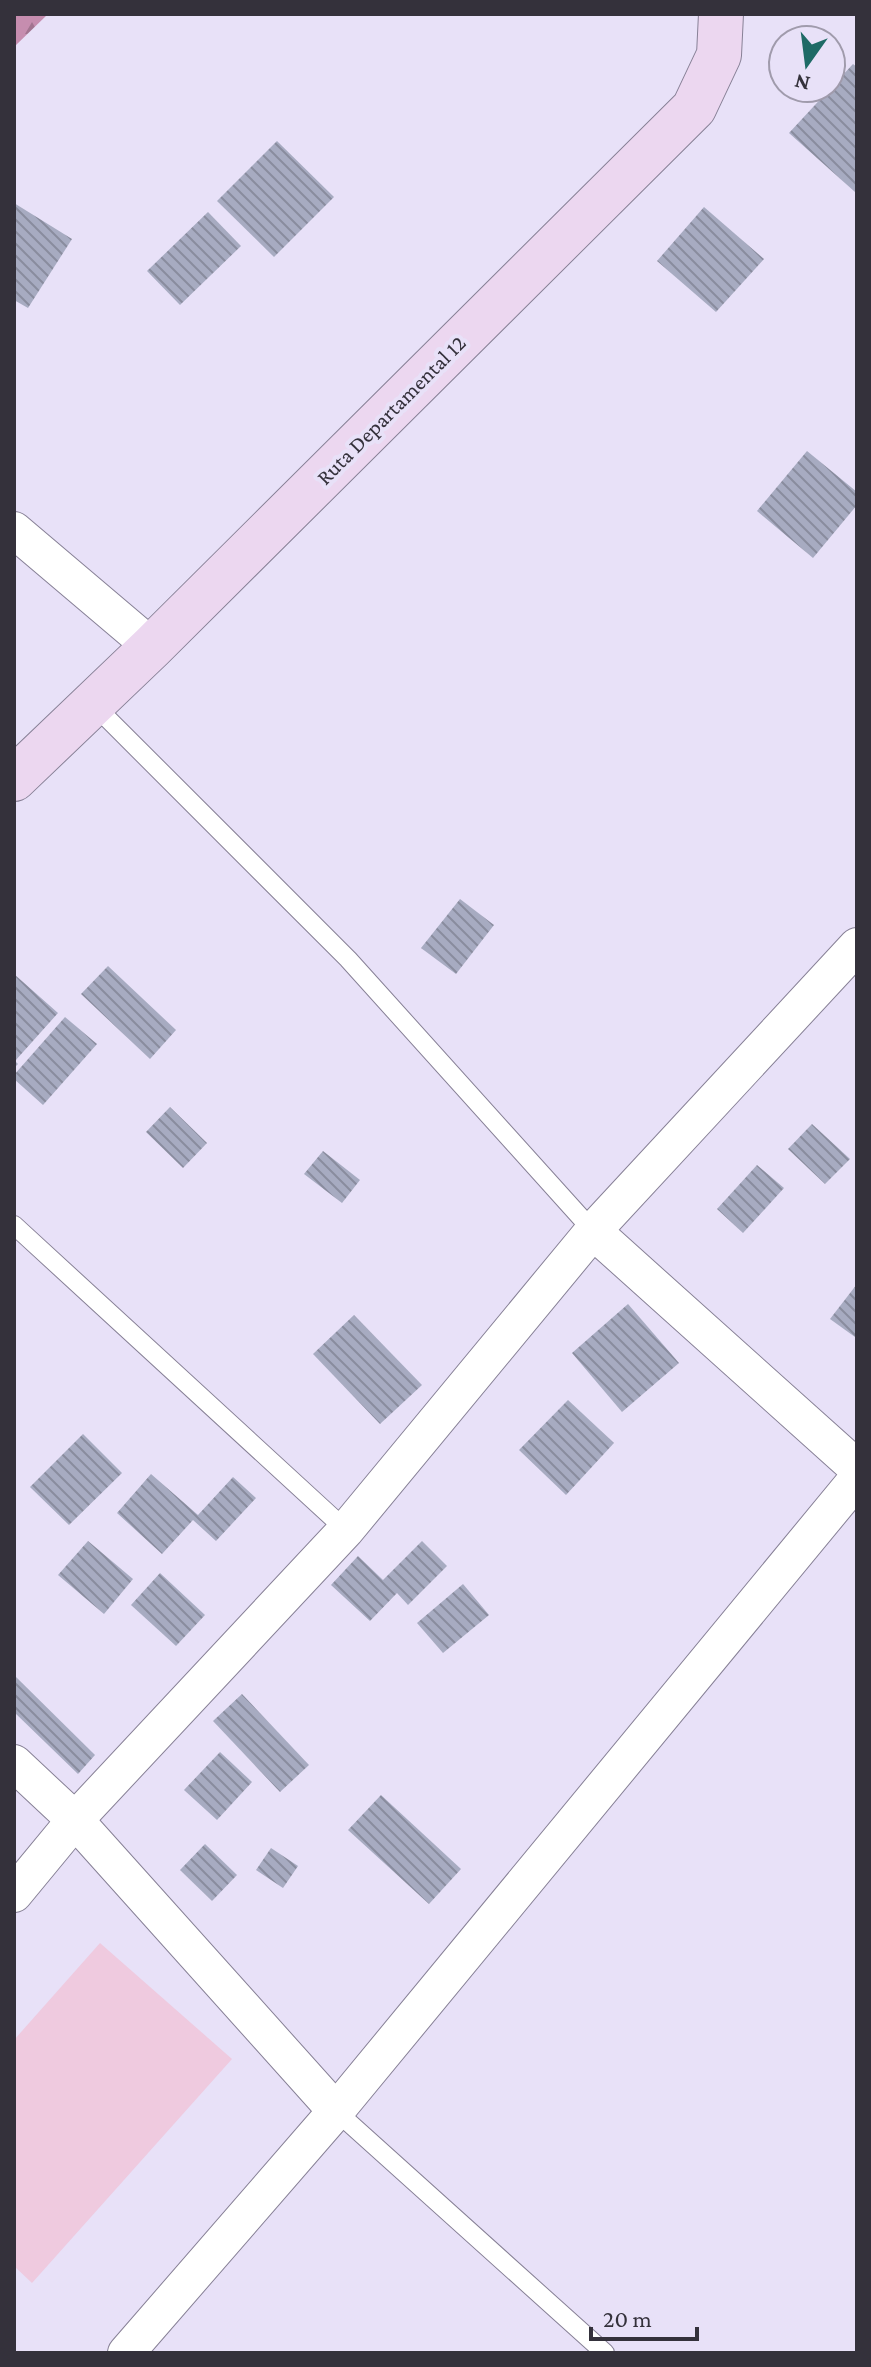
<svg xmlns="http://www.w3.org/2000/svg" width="871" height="2367" viewBox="0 0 871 2367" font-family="'Crimson Pro',serif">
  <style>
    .forest { fill: url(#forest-firs) }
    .park { fill: #efcadf }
    .building { fill: url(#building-back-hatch) }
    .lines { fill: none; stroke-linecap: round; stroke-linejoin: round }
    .lane-casing { stroke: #878096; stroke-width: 20 }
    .street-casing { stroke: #878096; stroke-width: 38 }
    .secondary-casing { stroke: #878096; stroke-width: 46 }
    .lane { stroke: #fff; stroke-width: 18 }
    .street { stroke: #fff; stroke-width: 36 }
    .secondary { stroke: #ecd7f0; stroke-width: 44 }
    .labels { text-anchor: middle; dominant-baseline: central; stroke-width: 8; stroke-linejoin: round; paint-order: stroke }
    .street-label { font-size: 22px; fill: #34313b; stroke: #e8e1f8 }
  </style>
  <defs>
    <pattern id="forest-firs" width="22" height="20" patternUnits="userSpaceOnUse" patternTransform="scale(2)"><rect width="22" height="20" fill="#c68daf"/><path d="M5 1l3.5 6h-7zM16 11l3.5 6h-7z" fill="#a27490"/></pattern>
    <pattern id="building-back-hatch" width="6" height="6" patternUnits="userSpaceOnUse" patternTransform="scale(2)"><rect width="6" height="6" fill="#a7abc1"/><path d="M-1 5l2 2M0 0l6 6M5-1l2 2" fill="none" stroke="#898c9e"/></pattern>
  </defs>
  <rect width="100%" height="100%" fill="#e8e1f8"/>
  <polygon class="forest" points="14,14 48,14 14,47"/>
  <polygon class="park" points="100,1943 232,2059 32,2283 14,2266 14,2040"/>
  <g class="building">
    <polygon points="853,64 857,67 857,190 855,192 789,133"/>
    <polygon points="277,141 334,197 274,257 217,201"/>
    <polygon points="14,203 72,239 28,308 14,300"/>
    <polygon points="704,207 764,259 716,312 657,261"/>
    <polygon points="208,212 241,246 180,305 147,271"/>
    <polygon points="807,451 857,492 857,505 813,558 757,511"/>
    <polygon points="460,899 494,925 456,974 421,948"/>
    <polygon points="108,966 176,1030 150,1059 81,994"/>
    <polygon points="14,974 58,1013 15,1061 18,1064 14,1068"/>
    <polygon points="65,1017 97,1044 43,1105 14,1079 14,1075"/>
    <polygon points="170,1107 207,1143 183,1168 146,1132"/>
    <polygon points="812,1124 850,1159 825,1184 788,1149"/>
    <polygon points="323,1151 360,1180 342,1203 304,1174"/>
    <polygon points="757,1165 784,1188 743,1233 717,1209"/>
    <polygon points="857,1284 857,1334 855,1337 830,1319"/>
    <polygon points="628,1304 679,1363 622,1412 572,1353"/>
    <polygon points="354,1315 422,1385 380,1424 313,1354"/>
    <polygon points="568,1400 614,1443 566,1495 519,1450"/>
    <polygon points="83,1434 122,1473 69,1525 30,1487"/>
    <polygon points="151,1474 198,1515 233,1477 256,1498 216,1541 193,1520 162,1554 117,1513"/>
    <polygon points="88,1541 133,1579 104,1614 58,1575"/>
    <polygon points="422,1541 447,1566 408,1605 397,1593 370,1621 331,1585 358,1556 383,1580"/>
    <polygon points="160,1573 205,1615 176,1646 131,1605"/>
    <polygon points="463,1584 489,1615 443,1653 417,1623"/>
    <polygon points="14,1675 95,1755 78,1774 14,1712"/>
    <polygon points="242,1694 309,1765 280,1792 213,1721"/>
    <polygon points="220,1752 252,1782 217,1820 184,1790"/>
    <polygon points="381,1795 461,1869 429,1904 348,1830"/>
    <polygon points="205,1844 237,1875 212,1901 180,1870"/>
    <polygon points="271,1848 298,1866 283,1888 256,1870"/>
  </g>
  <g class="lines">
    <g class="lane-casing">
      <g id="lane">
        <polyline points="93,704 348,959 593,1231"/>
        <polyline points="14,1225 346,1530"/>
        <polyline points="336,2111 605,2353"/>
      </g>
    </g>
    <g class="street-casing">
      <g id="street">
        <polyline points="14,530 152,647"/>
        <polyline points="593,1231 857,1468"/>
        <polyline points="14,1763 75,1820 336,2111"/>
        <polyline points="14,1894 75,1820 346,1530 593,1231 857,946"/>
        <polyline points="126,2353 336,2111 857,1479"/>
      </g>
    </g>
    <g class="secondary-casing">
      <polyline id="secondary" points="14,779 152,647 694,108 719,55 721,14"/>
    </g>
    <use href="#lane" class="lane"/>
    <use href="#street" class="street"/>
    <use href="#secondary" class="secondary"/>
  </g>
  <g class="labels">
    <g class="street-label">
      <text transform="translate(391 410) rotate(-45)">Ruta Departamental 12</text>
    </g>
  </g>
  <rect width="871" height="2367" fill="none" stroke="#34313b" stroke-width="32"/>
  <g transform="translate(807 64) rotate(194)"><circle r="38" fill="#e8e1f8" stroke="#a09bac" stroke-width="2"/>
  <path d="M0-6L14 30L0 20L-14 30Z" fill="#1e6a66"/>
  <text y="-12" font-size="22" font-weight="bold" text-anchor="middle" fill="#34313b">N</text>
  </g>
  <path d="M591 2327v12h106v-12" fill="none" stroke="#34313b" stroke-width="4"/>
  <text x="603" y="2327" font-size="24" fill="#34313b" stroke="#e8e1f8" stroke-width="6" paint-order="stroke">20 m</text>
</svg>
